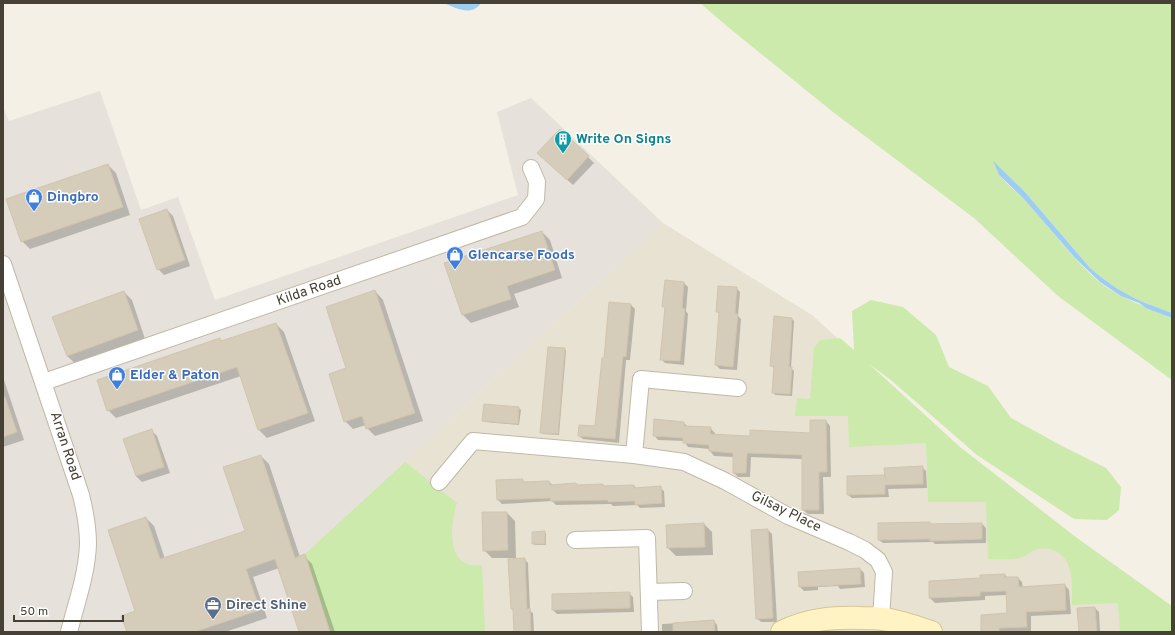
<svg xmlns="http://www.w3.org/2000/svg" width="1175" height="635" viewBox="0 0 1175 635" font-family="Overpass,sans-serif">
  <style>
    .residential { fill: #e8e2d3 }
    .industrial { fill: #e6e1da }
    .green { fill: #cbeaac }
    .water { fill: #9ecdf4 }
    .shadow { fill: #0003 }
    .building { fill: #d6ccba; stroke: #d1c5ad }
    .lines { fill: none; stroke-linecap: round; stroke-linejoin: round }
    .street-casing { stroke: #c0b8a8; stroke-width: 18 }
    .secondary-casing { stroke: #d6c793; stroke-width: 24 }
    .street { stroke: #fff; stroke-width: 16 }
    .secondary { stroke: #fff3c4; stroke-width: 22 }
    .labels { text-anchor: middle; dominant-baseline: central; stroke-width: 3; stroke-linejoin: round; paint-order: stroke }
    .culture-label { font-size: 14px; font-weight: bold; fill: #0d838f; stroke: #fff; text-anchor: start }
    .shop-label { font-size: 14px; font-weight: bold; fill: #366cbe; stroke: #fff; text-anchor: start }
    .street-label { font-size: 14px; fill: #474034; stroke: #fff }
    .service-label { font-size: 14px; font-weight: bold; fill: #4e5e75; stroke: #fff; text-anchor: start }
  </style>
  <rect width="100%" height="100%" fill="#f4f0e5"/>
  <polygon class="residential" points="663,223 812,315 963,452 1172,632 330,632 305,554"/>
  <polygon class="industrial" points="100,91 141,210 178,197 215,300 518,195 497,112 531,98 663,223 305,554 330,632 3,632 3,107 9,121"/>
  <g class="green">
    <path d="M700,3h472v310c-8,-3 -16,-6 -24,-9 -21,-8 -41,-21 -58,-36l-65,-76 -31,-29c2,4 3,9 6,13 9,11 20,18 29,28 22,26 44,55 69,77 18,15 52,28 74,37v62l-114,-84 -84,-78 -141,-106 -105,-85z"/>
    <path d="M871,300l32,7 33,28 13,32 39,19 23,32 51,28 44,22 15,19 -2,23 -12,10 -33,-1 -97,-64 -85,-74 -24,-18 92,84 117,91 95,68v26h-52l-2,-29 -46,2c0,-18 3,-40 -13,-52 -6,-4 -13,-6 -21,-4 -7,1 -12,8 -19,9 -10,2 -21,1 -31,1l-2,-57h-58l-2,-59 -77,4 -1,-31h-53l2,-18 13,1 4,-51 6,-8 20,-2 14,12 -2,-39z"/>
    <path d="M405,462l52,41c-6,17 -11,56 13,62 3,1 8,0 12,0l3,67h-154l-26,-78z"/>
  </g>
  <g class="water">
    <path d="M444,3h37c-9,14 -25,5 -37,0z"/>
    <path d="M993,161l32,31 65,76c17,15 37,28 58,36 8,3 16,6 24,9v5l-26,-10 -7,-5 -18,-7 -21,-14 -25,-24 -51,-59 -25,-24z"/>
  </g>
  <g class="shadow">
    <polygon points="588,157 594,163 573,185 544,159"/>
    <polygon points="108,165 116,173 130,215 30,249 22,241"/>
    <polygon points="167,210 173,216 190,266 164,275 158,269"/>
    <polygon points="542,232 550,240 562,278 514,294 519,307 471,323 463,315"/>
    <polygon points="684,283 688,287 686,311 688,314 684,365 665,363 661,359 666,309 664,306"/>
    <polygon points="736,288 740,292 738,316 741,319 737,370 720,369 716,365 720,314 717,312"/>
    <polygon points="375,291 383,300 423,421 375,436 367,428 366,425 353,429 345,421"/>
    <polygon points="124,292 132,300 145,339 76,364 67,356"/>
    <polygon points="631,305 635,309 630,360 626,360 619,443 583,439 579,436 596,427 605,359"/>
    <polygon points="792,319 794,321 791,368 794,371 792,396 775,395 773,392 774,368 771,365"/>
    <polygon points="276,324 284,332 315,421 267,438 259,430 241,376 116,418 108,410 220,339 223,342"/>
    <polygon points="565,349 566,351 559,435 543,434 542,432"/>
    <polygon points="3,377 24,440 3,447"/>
    <polygon points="519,408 521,410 519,425 485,422 483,420"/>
    <polygon points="826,421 830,426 831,477 823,477 824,514 808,514 803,510 803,459 751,457 750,477 738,477 734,473 734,457 714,456 710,451 710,449 688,447 684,441 658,440 654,435 684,423 688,427 710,428 715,433 715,435 751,437 811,434"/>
    <polygon points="151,430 157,436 170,473 142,482 136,476"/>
    <polygon points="261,456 269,464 300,557 304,556 312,564 335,632 301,632 279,568 253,577 267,618 225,632 128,632 137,612 146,518 154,526 165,559 246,532"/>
    <polygon points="922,467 926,471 927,488 888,489 889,497 852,498 848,495 884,476"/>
    <polygon points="522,480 525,483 549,482 553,485 603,485 605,487 634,486 637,489 660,488 664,491 665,507 640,508 637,505 613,506 611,504 556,505 552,501 502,504 498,500 497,481"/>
    <polygon points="507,513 515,521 516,558 492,558 484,550"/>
    <polygon points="704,524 712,532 713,555 676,556 668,548"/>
    <polygon points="982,524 986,528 986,543 935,544 933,542 883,543 879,540"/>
    <polygon points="752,530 768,530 772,534 777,622 761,622 757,618"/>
    <polygon points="544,532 546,534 546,545 535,545 533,543"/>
    <polygon points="524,559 528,563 530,611 533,613 534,632 515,632 514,611 512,609"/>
    <polygon points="860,569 864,573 865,587 840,589 838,586 818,587 818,590 804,591 800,587 799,573"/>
    <polygon points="1005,575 1008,578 1018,578 1022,582 1023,588 1065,585 1069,590 1071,614 1031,616 1031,631 982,632 1008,614 1007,595 985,596 985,600 935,603 930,598 981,579"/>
    <polygon points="629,593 633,597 634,612 557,614 553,610"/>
    <polygon points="1095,608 1099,612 1100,632 1080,632"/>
    <polygon points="714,621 717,625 718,632 662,632 662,624"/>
  </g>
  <g class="building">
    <polygon points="560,129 589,156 567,180 537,153"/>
    <polygon points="108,164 123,207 21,242 6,199"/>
    <polygon points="167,209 185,260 157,270 139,219"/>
    <polygon points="542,231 555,270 507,286 511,299 462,315 444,263"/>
    <polygon points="665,280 684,282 682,308 685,309 680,361 660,360 665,307 662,307"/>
    <polygon points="718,286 737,287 735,314 738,314 733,367 715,365 719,312 716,312"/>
    <polygon points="375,290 415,413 366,429 362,416 344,422 329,374 346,368 326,307"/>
    <polygon points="124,291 138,330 67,356 52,317"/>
    <polygon points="609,302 631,304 626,357 623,356 615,439 578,436 579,425 595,426 602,358 604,358"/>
    <polygon points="774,316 792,318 789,367 792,367 790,394 772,393 774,366 770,366"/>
    <polygon points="276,323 308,413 258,430 237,367 107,411 97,380 220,338 221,341"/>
    <polygon points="548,347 565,348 558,434 540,433"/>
    <polygon points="3,397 5,397 17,432 3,437"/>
    <polygon points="484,404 519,407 518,424 482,421"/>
    <polygon points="654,419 684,422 684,426 711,427 710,434 750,436 750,430 810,433 810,420 826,420 827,472 819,472 819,510 802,510 802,455 747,453 746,473 733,473 733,453 709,451 709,445 683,443 683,438 653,436"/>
    <polygon points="152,429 164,467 136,476 123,439"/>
    <polygon points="261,455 295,558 305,554 330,632 299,632 275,559 246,569 260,610 194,632 127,632 121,616 135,611 108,530 146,517 160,559 245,531 223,467"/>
    <polygon points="923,466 923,484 885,485 885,494 847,495 847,476 885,475 885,478 884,468"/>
    <polygon points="523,479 523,482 549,481 550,485 576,483 577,485 603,484 603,486 634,485 634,488 661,486 662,503 635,505 635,501 608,502 608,500 551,501 550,498 497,500 496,480"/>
    <polygon points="482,512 507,512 508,550 483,551"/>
    <polygon points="930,522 930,524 982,523 982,539 930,541 930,539 878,540 878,523"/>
    <polygon points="704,523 705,547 667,548 666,525"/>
    <polygon points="768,529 773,618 756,619 751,530"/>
    <polygon points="545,531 545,544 532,544 532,532"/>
    <polygon points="525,558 527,609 530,608 531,632 514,632 513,609 511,609 508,559"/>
    <polygon points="860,568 861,584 799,587 798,572"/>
    <polygon points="1005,574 1005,577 1018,577 1019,587 1065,584 1066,610 1026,612 1027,627 999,628 999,632 981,632 981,615 1007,613 1006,591 980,592 980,596 929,598 929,581 980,578 980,575"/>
    <polygon points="630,592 630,608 552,610 552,594"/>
    <polygon points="1095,607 1097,632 1079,632 1077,608"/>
    <polygon points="714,620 715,632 673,632 673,623"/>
  </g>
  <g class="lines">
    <g class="street-casing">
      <g id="street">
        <path d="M3,264l78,231c4,16 7,33 7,49 -1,30 -12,60 -19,88"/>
        <polyline points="44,382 522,217 536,199 537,182 531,168"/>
        <polyline points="634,455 641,379 738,388"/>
        <polyline points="439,482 473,441 634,455 684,462 725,481 788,516 849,542 865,550 878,560 884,572 881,619"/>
        <polyline points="575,540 647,538 650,632"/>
        <polyline points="649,592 684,591"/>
      </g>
    </g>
    <g class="secondary-casing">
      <path id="secondary" d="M782,632c25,-13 51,-15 79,-14 7,0 15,0 22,1 16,2 32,8 48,13"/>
    </g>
    <use href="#street" class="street"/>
    <use href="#secondary" class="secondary"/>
  </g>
  <defs>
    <g id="building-pin" transform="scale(0.9)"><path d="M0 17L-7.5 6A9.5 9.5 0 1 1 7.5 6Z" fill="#0f9aa8" stroke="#fff"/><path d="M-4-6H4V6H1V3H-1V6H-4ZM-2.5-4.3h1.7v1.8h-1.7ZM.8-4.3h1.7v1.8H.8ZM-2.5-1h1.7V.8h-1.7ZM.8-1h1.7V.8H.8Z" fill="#fff"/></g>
    <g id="shop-pin" transform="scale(0.9)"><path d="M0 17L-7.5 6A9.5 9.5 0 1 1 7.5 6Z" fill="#3f7fe0" stroke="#fff"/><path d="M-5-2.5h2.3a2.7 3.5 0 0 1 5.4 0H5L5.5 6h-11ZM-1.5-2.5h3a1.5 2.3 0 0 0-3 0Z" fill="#fff"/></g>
    <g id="office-pin" transform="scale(0.9)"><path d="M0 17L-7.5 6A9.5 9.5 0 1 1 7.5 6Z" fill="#5c6f8a" stroke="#fff"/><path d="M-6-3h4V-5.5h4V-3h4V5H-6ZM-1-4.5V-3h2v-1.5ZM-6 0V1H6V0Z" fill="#fff"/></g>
  </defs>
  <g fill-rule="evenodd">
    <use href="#building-pin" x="563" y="139"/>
    <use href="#shop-pin" x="34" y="197"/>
    <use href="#shop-pin" x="455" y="255"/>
    <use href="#shop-pin" x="117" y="375"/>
    <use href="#office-pin" x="213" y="605"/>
  </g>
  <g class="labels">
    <g class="culture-label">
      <text x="576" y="139">Write On Signs</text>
    </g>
    <g class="shop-label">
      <text x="47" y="197">Dingbro</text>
      <text x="468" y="255">Glencarse Foods</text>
      <text x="130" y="375">Elder &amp; Paton</text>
    </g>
    <g class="street-label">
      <text transform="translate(309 291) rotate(-19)">Kilda Road</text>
      <text transform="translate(65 446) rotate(72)">Arran Road</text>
      <text transform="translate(786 512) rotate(26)">Gilsay Place</text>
    </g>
    <g class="service-label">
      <text x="226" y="605">Direct Shine</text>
    </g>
  </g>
  <rect width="1175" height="635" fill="none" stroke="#474034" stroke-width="8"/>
  <path d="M14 615v6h109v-6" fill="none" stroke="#474034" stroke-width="2"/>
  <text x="20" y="615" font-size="12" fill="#474034" stroke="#ffffff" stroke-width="3" paint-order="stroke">50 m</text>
</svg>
